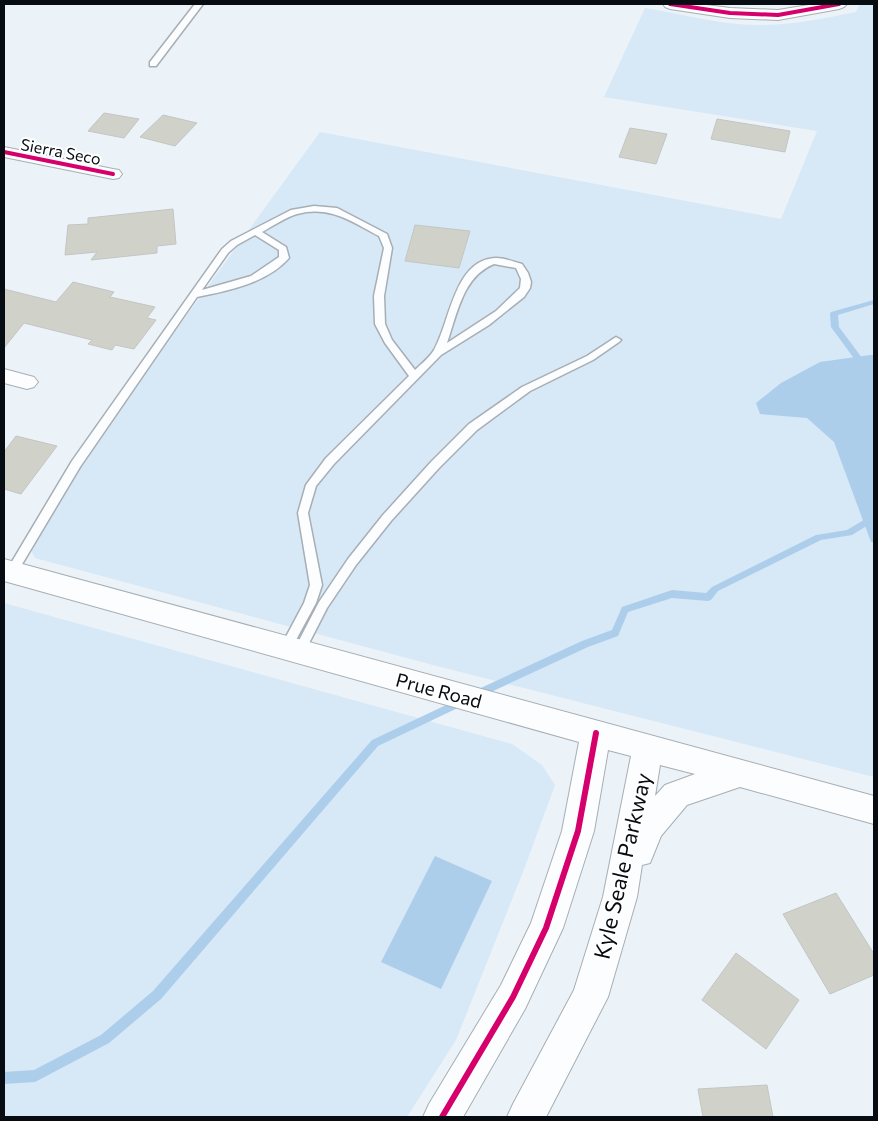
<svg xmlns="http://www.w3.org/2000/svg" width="878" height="1121" viewBox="0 0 878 1121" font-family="Commissioner,sans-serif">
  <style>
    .green { fill: #d7e8f7 }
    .water { fill: #adceeb }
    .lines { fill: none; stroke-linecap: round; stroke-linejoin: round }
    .stream { fill: #adceeb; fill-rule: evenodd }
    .building { fill: #d0d2ca; stroke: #c3c5c4 }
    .lane-casing { stroke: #a7aeb4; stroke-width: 3 }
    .street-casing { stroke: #a7aeb4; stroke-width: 2 }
    .secondary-casing { stroke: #a7aeb4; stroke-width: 2 }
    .lane { fill: #fcfdfe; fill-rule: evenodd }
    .street { fill: #fcfdfe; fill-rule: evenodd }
    .secondary { fill: #fcfdfe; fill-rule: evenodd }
    .cycleway-far1-casing { stroke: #fff; stroke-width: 6 }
    .cycleway-casing { stroke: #fff; stroke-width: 9 }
    .cycleway-far1 { stroke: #d6006c; stroke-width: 4 }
    .cycleway { stroke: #d6006c; stroke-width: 6 }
    .labels { text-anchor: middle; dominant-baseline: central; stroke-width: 4; stroke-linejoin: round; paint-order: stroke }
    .far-street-label { font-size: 16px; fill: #060c12; stroke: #fff }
    .street-label { font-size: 19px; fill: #060c12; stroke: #fff }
    .near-street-label { font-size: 22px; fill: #060c12; stroke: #fff }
  </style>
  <rect width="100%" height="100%" fill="#ebf2f8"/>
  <g class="green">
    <path d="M860,4h14v773l-441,-112 -398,-107 -10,-20 295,-406 461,87 36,-88 -213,-34 41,-89c31,5 61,13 92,16 40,4 80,-4 119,-12z"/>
    <polygon points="4,603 512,744 542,765 555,785 523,872 456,1040 407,1117 4,1117"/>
  </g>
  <g class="water">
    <polygon points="870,355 874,355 874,542 871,542 834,442 807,418 760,414 756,403 781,383 820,362"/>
    <polygon points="435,856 492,881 441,989 381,962"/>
  </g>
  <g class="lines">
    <g class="stream">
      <polygon points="874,300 874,304 838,315 839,327 868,366 864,369 861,368 831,327 830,314 831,312"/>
      <polygon points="874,508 873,522 852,535 821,540 718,591 711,600 708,601 672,598 628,612 618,636 588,647 478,698 475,699 472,698 470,695 472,692 582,641 612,630 622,607 672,590 706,593 712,587 816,535 847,530 867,518 871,509"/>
      <polygon points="461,698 464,699 466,702 464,705 378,746 161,999 109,1043 35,1082 4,1084 4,1072 34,1070 101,1035 153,991 372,740"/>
    </g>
  </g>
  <g class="building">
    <polygon points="104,113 139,119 124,138 88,131"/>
    <polygon points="163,115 197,123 175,146 140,137"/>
    <polygon points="717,119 790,131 785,152 711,139"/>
    <polygon points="630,128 667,134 656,164 619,157"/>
    <polygon points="173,209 176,244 157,246 157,253 91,260 97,252 65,255 68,225 88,224 88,218"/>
    <polygon points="415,225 470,231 459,268 405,261"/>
    <polygon points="73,282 114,292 110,297 155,307 147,318 156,320 134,349 115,345 112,350 88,344 92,340 24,323 4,348 4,289 56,302"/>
    <polygon points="16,436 57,446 21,494 4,489 4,452"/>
    <polygon points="836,893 874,954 874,975 830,994 783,914"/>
    <polygon points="736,953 799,1000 766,1049 702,1000"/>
    <polygon points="767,1085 773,1117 703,1117 698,1089"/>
  </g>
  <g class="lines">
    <g class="lane-casing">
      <g id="lane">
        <polygon points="195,4 203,4 156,66 150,66 150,62"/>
        <path d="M314,206l23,2 50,26 5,14 -8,48 1,28 7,16 23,30c6,-6 15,-13 19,-20 16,-27 20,-91 62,-92 9,0 18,4 26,6l6,9 3,9 -1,6 -6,9 -35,28 -48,30 -107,109 -18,22 -8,27 14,72 -6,18 -26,48 -4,2 -4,-2 -2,-3 24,-45 6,-18 -12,-72 8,-28 20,-27 83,-82 -24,-33 -10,-19 -1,-28 10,-48 -5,-12c-27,-14 -49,-31 -82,-22 -11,3 -24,12 -35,18l24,15 3,11c-22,25 -61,33 -92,39l-117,170 -65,109h-8l-2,-3 2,-3 65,-109 150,-212 9,-8 60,-31zM255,235l24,15v7l-28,19 -49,14 26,-37 9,-8zM494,264l22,4 5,11 -1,9 -24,23 -49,32c10,-29 16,-67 47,-79z"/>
        <polygon points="616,337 621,340 619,342 593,360 530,391 477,430 439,468 391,521 356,565 327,608 303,655 299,657 295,655 293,652 319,602 348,559 383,515 431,462 469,424 522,387 587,356"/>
      </g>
    </g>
    <g class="street-casing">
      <g id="street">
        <polygon points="663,4 699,4 730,8 778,10 815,4 847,4 844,7 839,9 778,20 730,18 670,9 665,7"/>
        <polygon points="4,147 113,169 119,170 122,174 119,178 113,179 4,157"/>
        <polygon points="4,369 34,377 38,382 34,387 27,389 4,383"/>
      </g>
    </g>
    <g class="secondary-casing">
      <path id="secondary" d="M4,559l870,237v28l-134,-37 -53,18 -26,31 -11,27 -8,2 -5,32 -29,100 -62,120h-39l6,-13 61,-114 29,-93 28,-141 -23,-6 -14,81 -31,97 -38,81 -62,108h-40l6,-13 72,-119 30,-62 31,-92 17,-89 -575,-161zM660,765l35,9 -30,11 -10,11z"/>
    </g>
    <use href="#lane" class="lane"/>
    <use href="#street" class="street"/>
    <use href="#secondary" class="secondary"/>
    <g class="cycleway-far1-casing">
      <g id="cycleway-far1">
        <polyline points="670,4 730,13 778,15 839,4"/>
        <polyline points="4,152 113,174"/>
      </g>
    </g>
    <g class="cycleway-casing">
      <polyline id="cycleway" points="442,1117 513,997 546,928 578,831 596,733"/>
    </g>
    <use href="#cycleway-far1" class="cycleway-far1"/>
    <use href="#cycleway" class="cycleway"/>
  </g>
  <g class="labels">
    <g class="far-street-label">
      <text transform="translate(61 151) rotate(11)">Sierra Seco</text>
    </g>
    <g class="street-label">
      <text transform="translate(439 690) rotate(15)">Prue Road</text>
    </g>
    <g class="near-street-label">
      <text transform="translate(622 866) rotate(-77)">Kyle Seale Parkway</text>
    </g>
  </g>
  <rect width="878" height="1121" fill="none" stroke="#060c12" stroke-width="10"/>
</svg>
